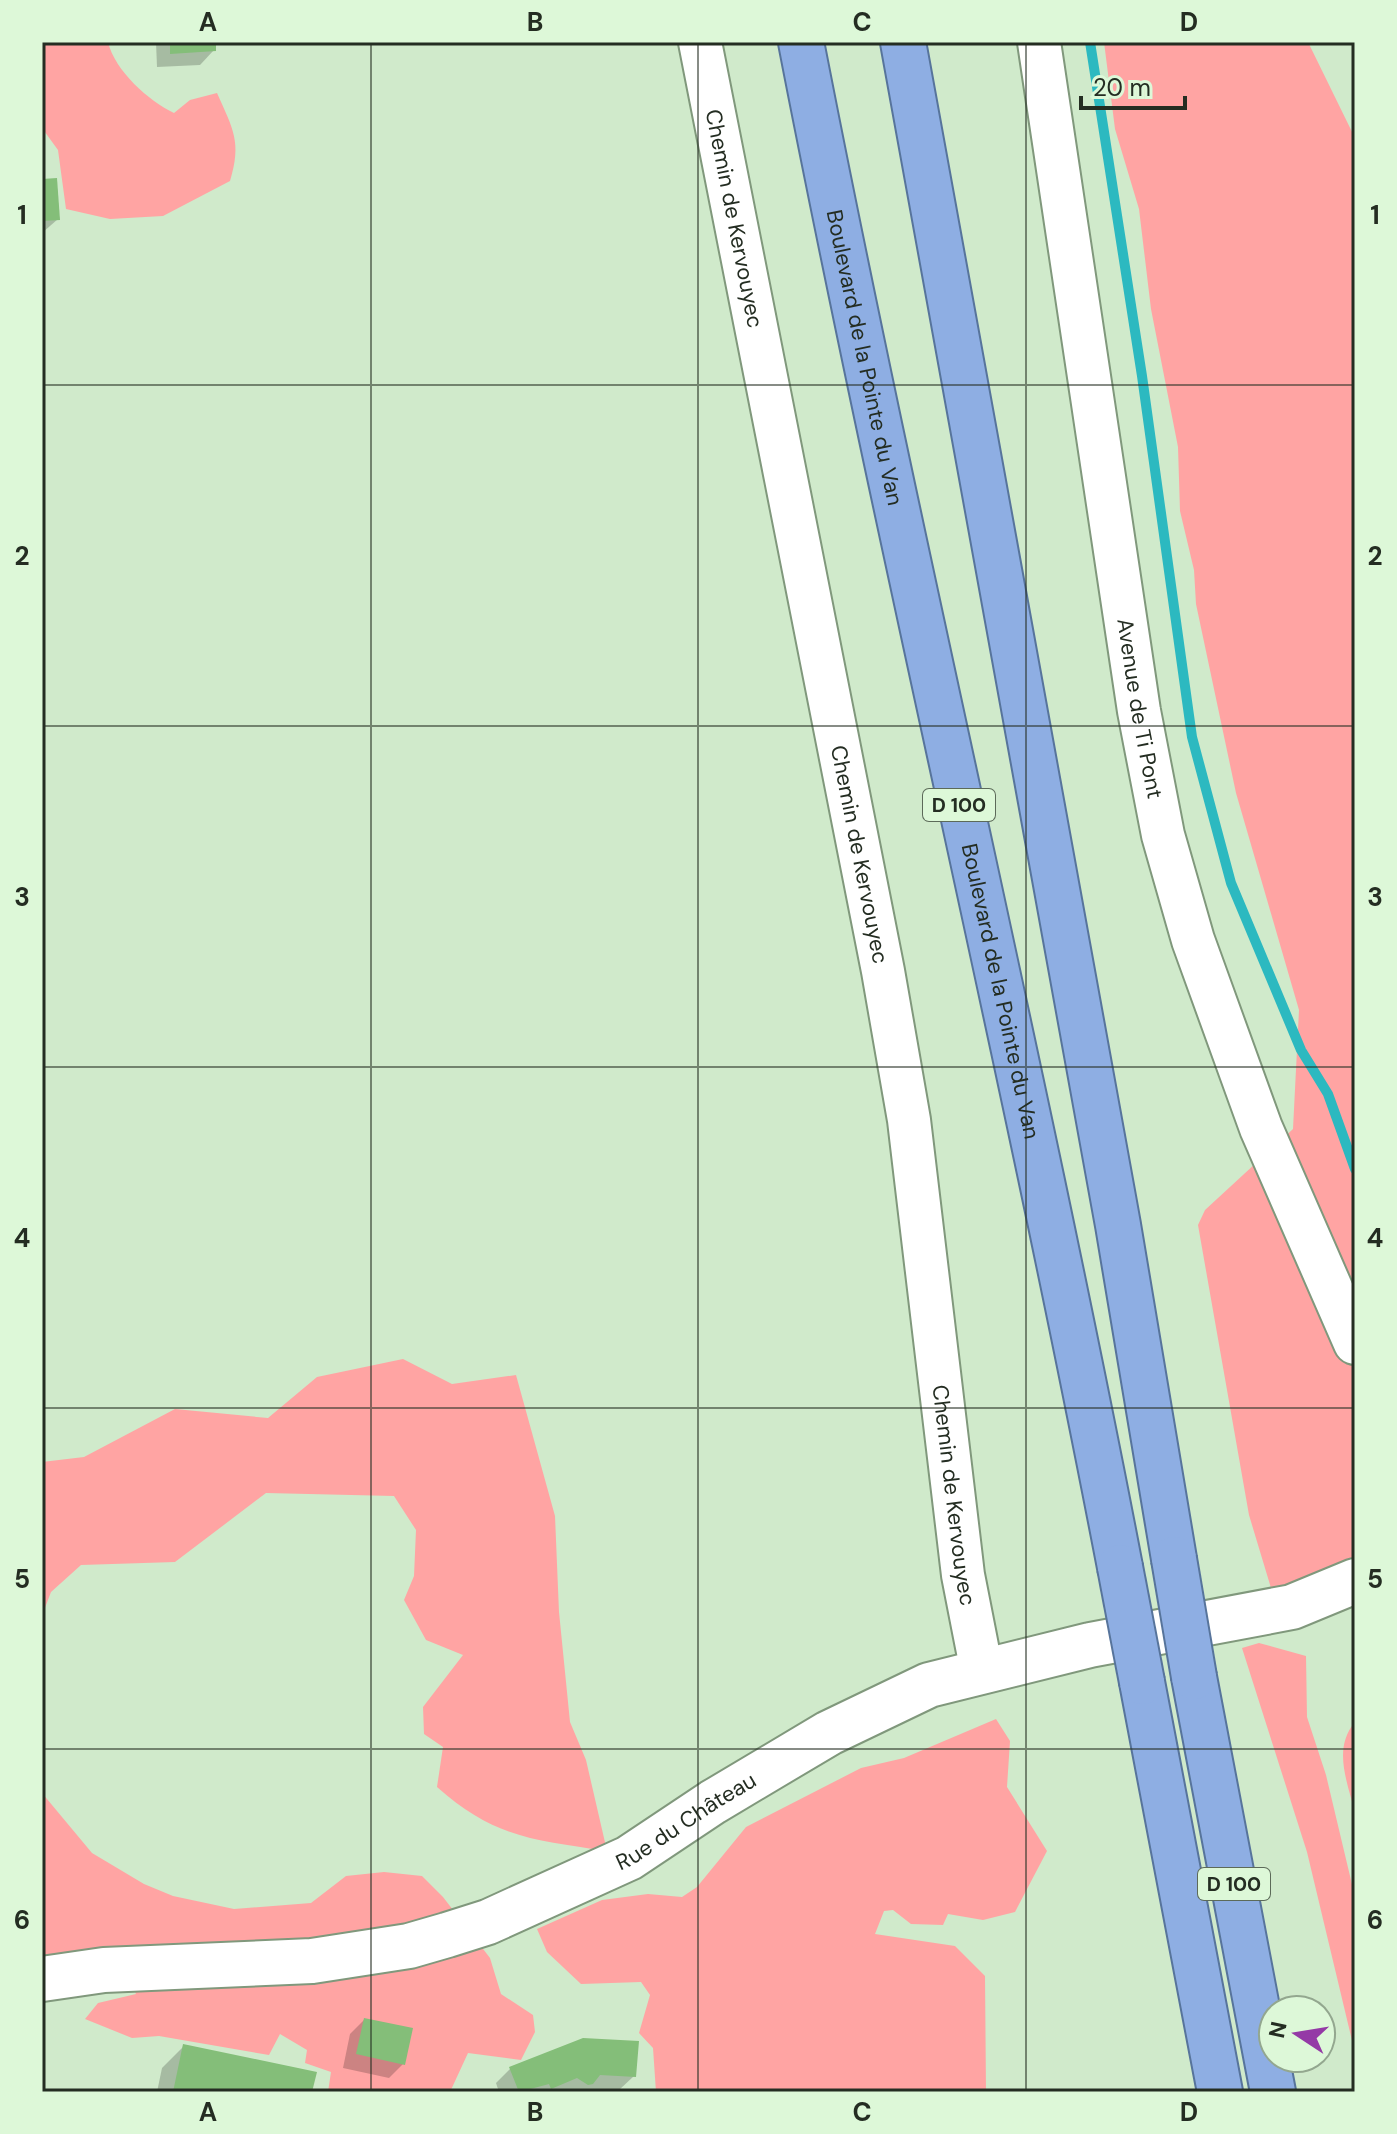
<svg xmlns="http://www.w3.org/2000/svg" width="1397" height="2134" viewBox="0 0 1397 2134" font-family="'DM Sans',sans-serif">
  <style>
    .green { fill: #ffa4a3 }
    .shadow { fill: #0003 }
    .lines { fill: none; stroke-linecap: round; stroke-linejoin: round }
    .stream { stroke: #2cb9c0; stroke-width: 10 }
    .building { fill: #84be79 }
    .minor-casing { stroke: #80987c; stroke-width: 46 }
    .tertiary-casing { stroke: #80987c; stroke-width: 48 }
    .trunk-casing { stroke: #57749b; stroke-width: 48 }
    .minor { stroke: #fff; stroke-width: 42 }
    .tertiary { stroke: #fff; stroke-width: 44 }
    .trunk { stroke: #8eaee3; stroke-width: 44 }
    .trunk-bridge-casing { stroke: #57749b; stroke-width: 48; stroke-linecap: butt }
    .trunk-bridge { stroke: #8eaee3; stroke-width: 44 }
    .grid { fill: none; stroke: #242d22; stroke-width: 2; stroke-opacity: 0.55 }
    .labels { text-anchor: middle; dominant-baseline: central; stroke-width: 7; stroke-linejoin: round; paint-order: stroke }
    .shield { fill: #ddf8d8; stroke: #5c6a59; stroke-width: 2 }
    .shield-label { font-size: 20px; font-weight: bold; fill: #242d22 }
    .street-label { font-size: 22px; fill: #242d22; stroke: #ddf8d8 }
    .neatline { fill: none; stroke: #242d22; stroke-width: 3 }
    .grid-label { font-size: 26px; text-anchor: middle; font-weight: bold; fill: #242d22 }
  </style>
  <rect width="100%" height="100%" fill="#d0eacb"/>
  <g class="green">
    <path d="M42,42h66c7,29 41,59 66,71l16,-13 27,-7c16,36 25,49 13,88l-67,35 -53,3 -44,-10 -8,-59 -16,-22z"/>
    <polygon points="1104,42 1308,42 1355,138 1355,1570 1274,1598 1249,1515 1198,1225 1205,1210 1293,1129 1299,1010 1236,793 1196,604 1194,570 1180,511 1178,447 1151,309 1139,209 1115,129"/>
    <path d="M403,1359l49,25 64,-9 39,141 4,96 11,110 16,38 21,91c-72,-11 -113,-13 -170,-64l6,-40 -19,-13 -1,-27 40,-52 -37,-15 -22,-40 10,-24 2,-46 -22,-34 -128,-3 -91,69 -94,3 -30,27 -8,21 2,49 -3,5v-205l42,-5 91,-48 93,9 49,-41z"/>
    <polygon points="1259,1643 1306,1656 1307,1717 1326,1775 1355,1897 1355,2053 1307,1852 1242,1648"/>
    <polygon points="996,1719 1010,1741 1007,1787 1047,1851 1015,1912 983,1920 948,1914 943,1925 911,1924 893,1910 884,1911 875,1934 955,1946 985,1976 986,2092 656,2092 653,2048 639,2033 650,1995 641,1982 581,1984 547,1952 537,1929 602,1900 648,1894 682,1897 697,1887 746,1827 861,1768 904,1758"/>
    <path d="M1355,1722v91c-7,-30 -23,-64 0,-91z"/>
    <polygon points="42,1793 92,1853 144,1884 173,1896 234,1909 311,1903 346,1876 384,1872 422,1876 443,1897 490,1958 501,1994 533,2015 535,2032 521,2060 468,2053 450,2092 328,2092 331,2072 305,2063 307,2050 280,2034 269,2055 159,2036 132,2038 85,2019 98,2003 136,1994 124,1969 42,1978"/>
  </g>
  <g class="shadow">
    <polygon points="156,42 214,42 214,50 200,65 157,67"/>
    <polygon points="42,181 58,219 42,233"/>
    <polygon points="364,2020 403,2064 389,2078 343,2068 350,2034"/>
    <polygon points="184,2046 310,2092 157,2092 162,2068"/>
    <polygon points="510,2069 634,2076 619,2090 499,2092 496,2083"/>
  </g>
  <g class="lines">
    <polyline class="stream" points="1090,42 1142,376 1192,737 1231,883 1301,1050 1328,1094 1355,1169"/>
  </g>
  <g class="building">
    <polygon points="170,42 216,42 216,51 170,54"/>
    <polygon points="57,178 60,220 42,221 42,179"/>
    <polygon points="364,2018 413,2028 405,2065 356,2054"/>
    <polygon points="583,2038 639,2041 636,2077 600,2075 593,2084 588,2085 577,2078 551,2089 549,2084 519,2092 509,2067"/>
    <polygon points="183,2044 317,2072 312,2092 173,2092"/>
  </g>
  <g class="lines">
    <g class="minor-casing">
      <g id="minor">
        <path id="s1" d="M700,42l183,929 26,149 54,455 19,97"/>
        <path id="s2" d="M1039,42l100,669 24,124 30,105 68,188 94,215"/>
      </g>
    </g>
    <g class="tertiary-casing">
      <g id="tertiary">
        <path id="s3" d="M42,1979l62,-9 208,-9 97,-15 38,-11 41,-13 141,-64 84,-56 116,-69 100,-48 161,-40 202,-38 63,-26"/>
      </g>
    </g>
    <g class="trunk-casing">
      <g id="trunk">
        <path id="s4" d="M801,42c99,510 221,1015 319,1525"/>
        <polyline points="903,42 1118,1225 1174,1559"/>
        <polyline points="1194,1677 1273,2092"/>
        <polyline points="1142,1682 1220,2092"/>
      </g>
    </g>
    <use href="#minor" class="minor"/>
    <use href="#tertiary" class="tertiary"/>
    <use href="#trunk" class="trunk"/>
    <g class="trunk-bridge-casing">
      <g id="trunk-bridge">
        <polyline points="1174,1559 1194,1677"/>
        <polyline points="1120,1567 1142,1682"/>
      </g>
    </g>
    <use href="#trunk-bridge" class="trunk-bridge"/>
  </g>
  <path class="grid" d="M371,42v2050M698,42v2050M1026,42v2050M42,385h1313M42,726h1313M42,1067h1313M42,1408h1313M42,1749h1313"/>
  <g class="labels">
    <g class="shield">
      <rect x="923" y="789" width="72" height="32" rx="6"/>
      <rect x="1198" y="1868" width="72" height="32" rx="6"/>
    </g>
    <g class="shield-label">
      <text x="959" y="805">D 100</text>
      <text x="1234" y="1884">D 100</text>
    </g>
    <g class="street-label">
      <text stroke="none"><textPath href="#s1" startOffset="180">Chemin de Kervouyec</textPath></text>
      <text stroke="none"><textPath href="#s4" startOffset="322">Boulevard de la Pointe du Van</textPath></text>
      <text stroke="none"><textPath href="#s2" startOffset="674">Avenue de Ti Pont</textPath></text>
      <text stroke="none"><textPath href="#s1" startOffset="828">Chemin de Kervouyec</textPath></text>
      <text stroke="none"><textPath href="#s4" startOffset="970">Boulevard de la Pointe du Van</textPath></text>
      <text stroke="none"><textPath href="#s1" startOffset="1476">Chemin de Kervouyec</textPath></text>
      <text stroke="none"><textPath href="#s3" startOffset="674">Rue du Château</textPath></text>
    </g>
  </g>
  <rect width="1397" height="2134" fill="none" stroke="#ddf8d8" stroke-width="88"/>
  <g transform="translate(1297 2034) rotate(282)"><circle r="38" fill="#ddf8d8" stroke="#93a78f" stroke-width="2"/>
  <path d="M0-6L14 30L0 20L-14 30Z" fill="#943aa6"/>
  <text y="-12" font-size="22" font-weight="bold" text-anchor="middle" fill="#242d22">N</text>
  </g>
  <path d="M1081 96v12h104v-12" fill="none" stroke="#242d22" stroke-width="4"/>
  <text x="1093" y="96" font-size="24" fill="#242d22" stroke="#ddf8d8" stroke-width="6" paint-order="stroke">20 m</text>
  <rect x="44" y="44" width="1309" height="2046" class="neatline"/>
  <g class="grid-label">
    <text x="208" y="31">A</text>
    <text x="535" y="31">B</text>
    <text x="862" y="31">C</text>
    <text x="1189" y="31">D</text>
    <text x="22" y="224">1</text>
    <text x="1375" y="224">1</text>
    <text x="22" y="565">2</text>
    <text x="1375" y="565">2</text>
    <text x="22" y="906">3</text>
    <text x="1375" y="906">3</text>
    <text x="22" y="1247">4</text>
    <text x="1375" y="1247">4</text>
    <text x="22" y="1588">5</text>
    <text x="1375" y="1588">5</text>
    <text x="22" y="1929">6</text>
    <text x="1375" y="1929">6</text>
    <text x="208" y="2121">A</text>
    <text x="535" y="2121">B</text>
    <text x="862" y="2121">C</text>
    <text x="1189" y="2121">D</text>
  </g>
</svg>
